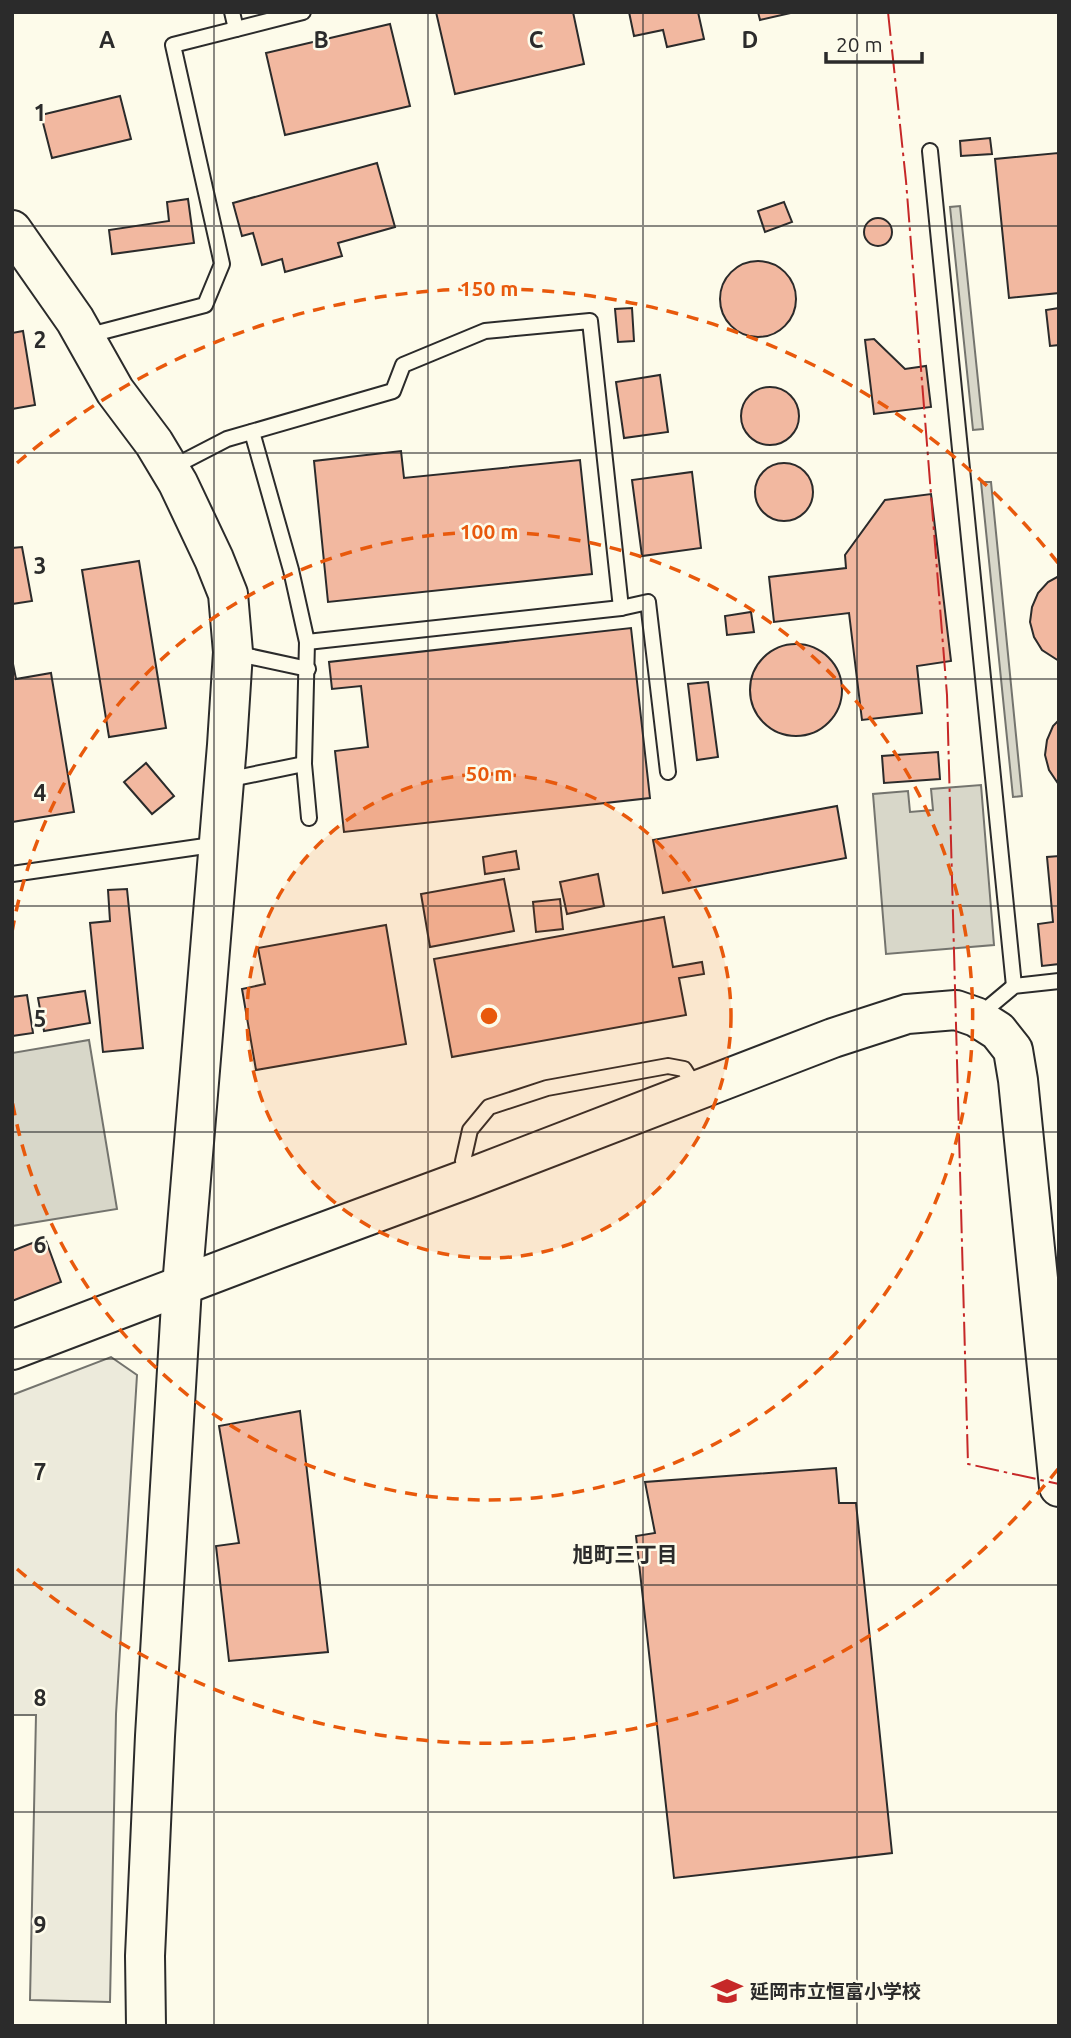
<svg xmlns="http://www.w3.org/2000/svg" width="1071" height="2038" viewBox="0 0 1071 2038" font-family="Ubuntu,'Noto Sans JP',sans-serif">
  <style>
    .parking { fill: #eceadb; stroke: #74746e; stroke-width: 2 }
    .water { fill: #d8d7c9; stroke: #74746e; stroke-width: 2 }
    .building { fill: #f2b8a0; stroke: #2b2b2b; stroke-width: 2 }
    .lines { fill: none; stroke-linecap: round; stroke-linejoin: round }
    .lane-casing { stroke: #2b2b2b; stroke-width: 18 }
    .secondary-casing { stroke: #2b2b2b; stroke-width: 42 }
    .lane { stroke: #fdfbea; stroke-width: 14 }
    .secondary { stroke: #fdfbea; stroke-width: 38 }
    .power { stroke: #c62828; stroke-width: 2; stroke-dasharray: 24 5 3.5 5; stroke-linecap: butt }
    .grid { fill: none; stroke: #2b2b2b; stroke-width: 2; stroke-opacity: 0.55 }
    .ring { fill: none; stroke: #e8590c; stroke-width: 3.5; stroke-dasharray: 12 9 }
    .labels { text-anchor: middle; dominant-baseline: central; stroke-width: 5; stroke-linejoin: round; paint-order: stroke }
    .poi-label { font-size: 19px; font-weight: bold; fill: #2b2b2b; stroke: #fdfbea; text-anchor: start }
    .neighbourhood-label { font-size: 21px; font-weight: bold; fill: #2b2b2b; stroke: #fdfbea }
    .grid-label { font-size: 23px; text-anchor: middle; font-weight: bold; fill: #2b2b2b; stroke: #fdfbea; stroke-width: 5; stroke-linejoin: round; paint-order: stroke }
    .centre { fill: #e8590c; stroke: #fdfbea; stroke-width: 3.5 }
    .ring-label { font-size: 21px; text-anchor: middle; font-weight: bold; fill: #e8590c; stroke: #fdfbea; stroke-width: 5; stroke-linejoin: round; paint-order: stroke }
  </style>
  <rect width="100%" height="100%" fill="#fdfbea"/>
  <polygon class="parking" points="111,1357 137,1375 116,1714 110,2002 30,2000 36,1715 12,1715 12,1395"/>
  <g class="water">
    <polygon points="960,206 983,429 973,430 950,207"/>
    <polygon points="981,482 991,482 1022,796 1013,797"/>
    <polygon points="981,785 994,945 886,954 873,794 908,791 910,812 933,810 931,789"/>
    <polygon points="89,1040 117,1209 12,1226 12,1053"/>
  </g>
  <g class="building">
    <polygon points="436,12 573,12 584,64 455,94"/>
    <polygon points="629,12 698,12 704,39 667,47 663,30 634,36"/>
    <polygon points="758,12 795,12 760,20"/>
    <polygon points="390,24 410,106 285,135 266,53"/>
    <polygon points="120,96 131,139 52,158 41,115"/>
    <polygon points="990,138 992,154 961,156 960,141"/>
    <polygon points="1058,153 1059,293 1009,298 995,159"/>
    <polygon points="377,163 395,227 338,243 342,256 285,272 282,259 262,265 253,233 242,236 233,203"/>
    <polygon points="188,199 194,243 112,254 109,230 169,221 167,202"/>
    <polygon points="784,202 792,222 765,232 758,211"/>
    <circle cx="878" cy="232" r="14"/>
    <circle cx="758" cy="299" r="38"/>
    <polygon points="632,308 634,341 618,342 615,309"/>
    <polygon points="1059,308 1059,345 1050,346 1046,310"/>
    <polygon points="23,331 35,405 12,409 12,333"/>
    <polygon points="874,339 905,369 926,366 931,407 874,414 865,340"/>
    <polygon points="660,375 668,432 624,438 616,382"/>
    <circle cx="770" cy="416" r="29"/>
    <polygon points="401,451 404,478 580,460 592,574 328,602 314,461"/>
    <circle cx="784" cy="492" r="29"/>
    <polygon points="692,472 701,548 642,556 632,480"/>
    <polygon points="931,494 951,661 917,666 922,713 862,720 849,613 774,622 769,577 846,568 845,555 885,500"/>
    <polygon points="22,547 32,601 12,604 12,548"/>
    <polygon points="139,561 166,728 109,737 82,570"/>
    <polygon points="1059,576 1059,661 1042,650 1034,637 1030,622 1032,607 1038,593 1048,582"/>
    <polygon points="751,612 754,632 727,635 725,616"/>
    <polygon points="631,628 650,798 344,832 335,751 368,747 361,686 332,689 329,662"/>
    <circle cx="796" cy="690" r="46"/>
    <polygon points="12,659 16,679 51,673 74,812 12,822"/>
    <polygon points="708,682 718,757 697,760 688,684"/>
    <polygon points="1059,720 1059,785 1049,770 1045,755 1047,740 1053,726"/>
    <polygon points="938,752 940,779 884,783 882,756"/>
    <polygon points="146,763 174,796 152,814 124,782"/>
    <polygon points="837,806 846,858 663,893 653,840"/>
    <polygon points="516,851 519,869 485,874 483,857"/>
    <polygon points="1059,856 1059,964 1042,966 1038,924 1053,922 1047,857"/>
    <polygon points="598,874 604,906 567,914 560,882"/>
    <polygon points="504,879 514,931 430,947 421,894"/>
    <polygon points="127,889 143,1048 103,1052 90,923 110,921 108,890"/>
    <polygon points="560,899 563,929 536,932 533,902"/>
    <polygon points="664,917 673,967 702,962 704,974 679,978 686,1015 452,1057 434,959"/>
    <polygon points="386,925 406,1044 256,1070 242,989 265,984 258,948"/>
    <polygon points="85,991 90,1023 44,1031 38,998"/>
    <polygon points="27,995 33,1033 12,1036 12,997"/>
    <polygon points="45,1238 61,1282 12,1301 12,1251"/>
    <polygon points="300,1411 328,1652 229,1661 216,1546 239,1543 219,1426"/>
    <polygon points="836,1468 839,1503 856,1503 892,1853 674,1878 636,1536 655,1533 645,1482"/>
  </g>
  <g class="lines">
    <g class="lane-casing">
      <g id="lane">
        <polyline points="232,12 236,29"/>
        <polyline points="930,151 1014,986"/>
        <polyline points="86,336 205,305 222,264 173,45 303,12"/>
        <polyline points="252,432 291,570 307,642 304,764 309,818"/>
        <polyline points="171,468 227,439 393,391 403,365 485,331 590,321 621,608 648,602 668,772"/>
        <polyline points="307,642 621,608"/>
        <polyline points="234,653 308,669"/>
        <polyline points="226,780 304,764"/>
        <polyline points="12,874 219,844"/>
        <polyline points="977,1017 1014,986 1059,981"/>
        <polyline points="467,1178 463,1161 470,1130 489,1107 547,1088 668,1066 684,1069 696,1088"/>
      </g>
    </g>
    <g class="secondary-casing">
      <g id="secondary">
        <polyline points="12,230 75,320 115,391 154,443 178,483 214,559 228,594 233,652 227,745 182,1287 155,1736 145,1956 146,2026"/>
        <polyline points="12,1350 283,1247 467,1179 833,1038 907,1014 956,1010 976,1017 998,1031 1013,1050 1018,1080 1059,1487"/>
      </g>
    </g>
    <use href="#lane" class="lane"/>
    <use href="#secondary" class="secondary"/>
    <polyline class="power" points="888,12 906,181 947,695 968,1464 1059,1484"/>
  </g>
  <path class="grid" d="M214,12v2014M428,12v2014M643,12v2014M857,12v2014M12,226h1047M12,453h1047M12,679h1047M12,906h1047M12,1132h1047M12,1359h1047M12,1585h1047M12,1812h1047"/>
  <circle cx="489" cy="1016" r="242" fill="#e8590c" fill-opacity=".12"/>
  <g class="ring">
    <circle cx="489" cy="1016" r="242"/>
    <path d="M12 932A484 484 0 1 1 12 1100"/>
    <path d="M1058 1469A727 727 0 0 1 17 1569M17 463A727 727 0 0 1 1058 563"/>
  </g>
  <defs>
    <g id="school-bare" transform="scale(2.415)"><path d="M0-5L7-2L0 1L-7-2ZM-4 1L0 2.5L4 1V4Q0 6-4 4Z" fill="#c62828" stroke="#fdfbea" stroke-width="2.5" paint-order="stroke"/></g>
  </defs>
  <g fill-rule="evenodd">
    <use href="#school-bare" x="727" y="1991"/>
  </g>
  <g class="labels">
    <g class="poi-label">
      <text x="750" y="1991">延岡市立恒富小学校</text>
    </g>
    <g class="neighbourhood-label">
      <text x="625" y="1554">旭町三丁目</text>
    </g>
  </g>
  <g class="grid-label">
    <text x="107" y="48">A</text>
    <text x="321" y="48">B</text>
    <text x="536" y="48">C</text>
    <text x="750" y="48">D</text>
    <text x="40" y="121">1</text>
    <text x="40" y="348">2</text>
    <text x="40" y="574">3</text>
    <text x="40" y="801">4</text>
    <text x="40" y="1027">5</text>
    <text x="40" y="1253">6</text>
    <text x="40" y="1480">7</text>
    <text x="40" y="1706">8</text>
    <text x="40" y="1933">9</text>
  </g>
  <circle cx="489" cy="1016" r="10" class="centre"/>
  <g class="ring-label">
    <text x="489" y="296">150 m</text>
    <text x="489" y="539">100 m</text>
    <text x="489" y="781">50 m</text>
  </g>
  <rect width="1071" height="2038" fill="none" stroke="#2b2b2b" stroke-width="28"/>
  <path d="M826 52v10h96v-10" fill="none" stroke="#2b2b2b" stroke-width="3.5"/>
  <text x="836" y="52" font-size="21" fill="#2b2b2b" stroke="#fdfbea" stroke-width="5" paint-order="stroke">20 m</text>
</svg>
